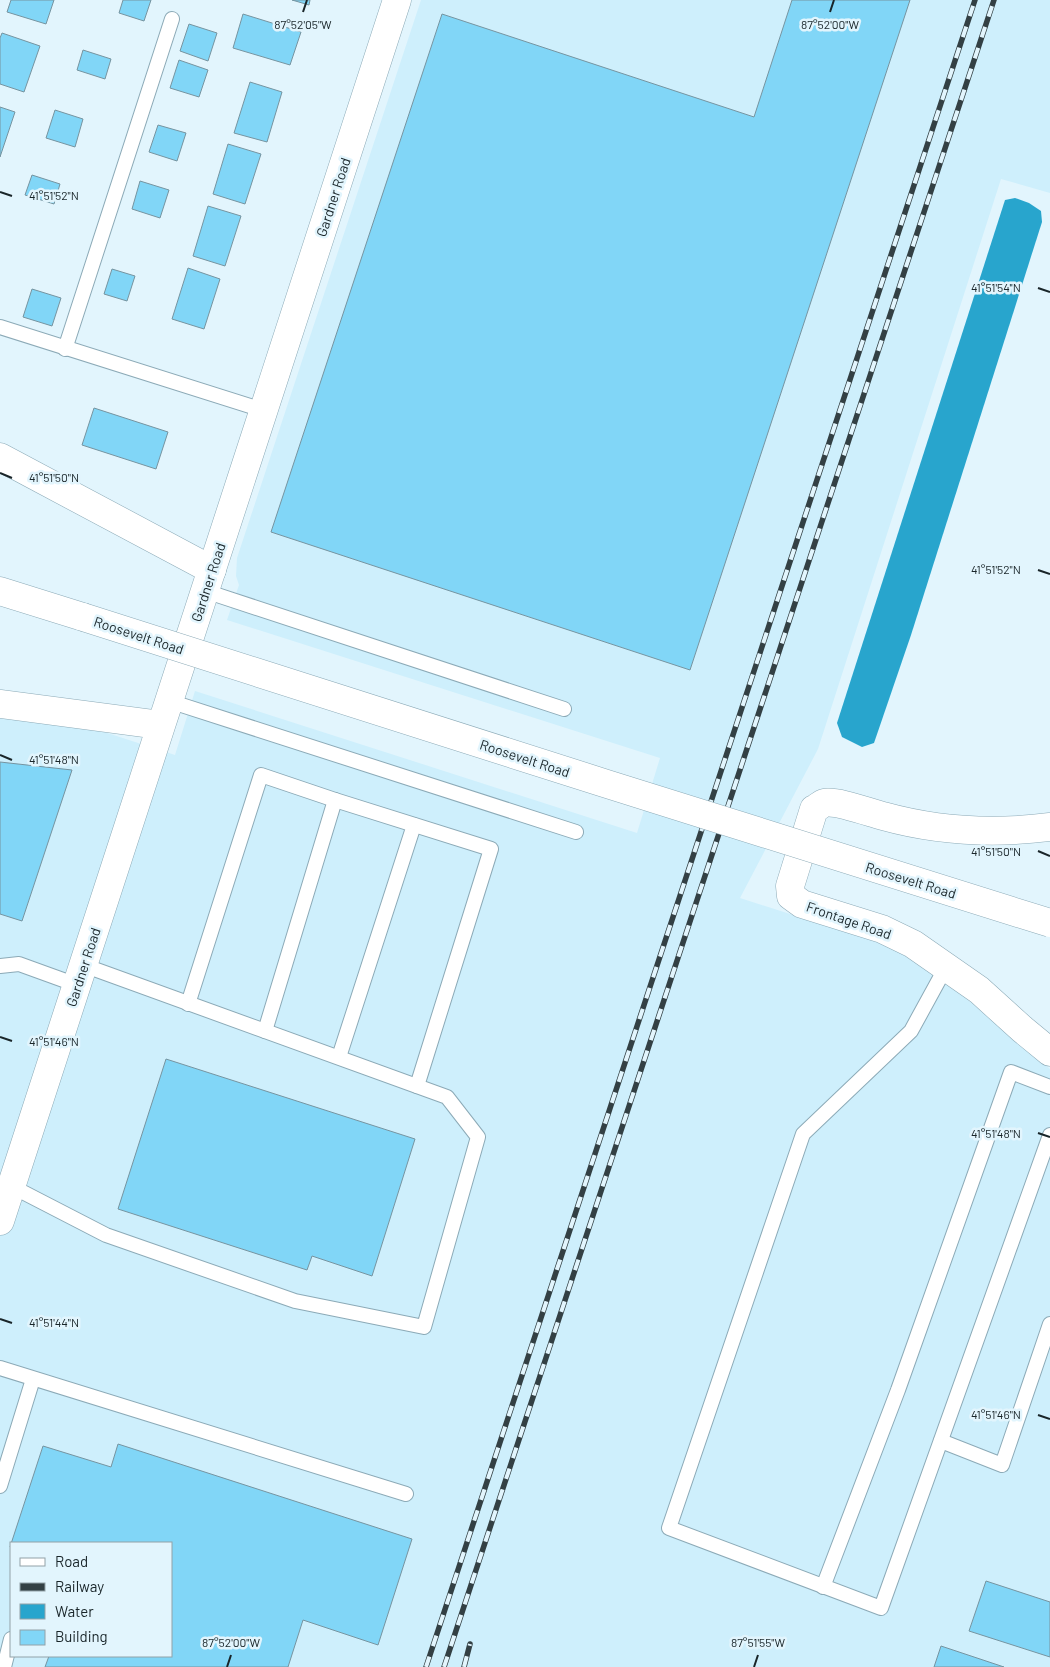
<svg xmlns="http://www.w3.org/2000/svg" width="1050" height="1667" viewBox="0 0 1050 1667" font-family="Barlow,sans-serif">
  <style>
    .built { fill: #ceeffc; fill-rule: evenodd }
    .water { fill: #28a5cd }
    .building { fill: #81d6f7; stroke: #7694a0 }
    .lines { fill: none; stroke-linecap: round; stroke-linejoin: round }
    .service-casing { stroke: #8caab7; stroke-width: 16 }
    .minor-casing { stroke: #8caab7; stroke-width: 29 }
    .secondary-casing { stroke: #8caab7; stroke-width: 29 }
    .service { stroke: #fff; stroke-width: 14 }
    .minor { stroke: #fff; stroke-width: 28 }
    .secondary { stroke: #fff; stroke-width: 28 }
    .rail-casing { stroke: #334044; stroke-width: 5.5 }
    .rail { stroke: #e2f5fd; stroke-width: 4; stroke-dasharray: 11; stroke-linecap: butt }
    .secondary-bridge-casing { stroke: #8caab7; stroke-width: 29; stroke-linecap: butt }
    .secondary-bridge { stroke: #fff; stroke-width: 28 }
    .ticks { fill: none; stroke: #192529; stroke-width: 2 }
    .labels { text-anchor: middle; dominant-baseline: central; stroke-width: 5; stroke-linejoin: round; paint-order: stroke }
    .street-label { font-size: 14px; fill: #192529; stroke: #e2f5fd }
    .ticks-label { font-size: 12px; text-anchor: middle; fill: #192529; stroke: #e2f5fd; stroke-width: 5; stroke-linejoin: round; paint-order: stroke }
  </style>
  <rect width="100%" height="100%" fill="#e2f5fd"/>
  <path class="built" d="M421,0h629v193l-49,-14 -183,570 -78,149 134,43 37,16 32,22 107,90v598h-1050v-950l89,10 86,28 20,-64 442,142 23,-75 -433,-138 12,-35 -3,-9 1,-18zM11,1543h160v113h-160z"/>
  <polygon class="water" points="1015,198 1029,203 1041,211 1042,222 911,635 874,743 862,747 842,737 837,723 1005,200"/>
  <g class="building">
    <polygon points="11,0 54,0 46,24 7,12"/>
    <polygon points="123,0 151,0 144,21 119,13"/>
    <polygon points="292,0 310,0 309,5"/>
    <polygon points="792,0 910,0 690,670 271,532 442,14 754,117"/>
    <polygon points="243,14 301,32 290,65 233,48"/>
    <polygon points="189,24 217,33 208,61 180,51"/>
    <polygon points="2,33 40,46 24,92 0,84 0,38"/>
    <polygon points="83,50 111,59 105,79 77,70"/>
    <polygon points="179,60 208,70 199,97 170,88"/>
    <polygon points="250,82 282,92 267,142 234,133"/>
    <polygon points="0,107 15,112 0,157"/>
    <polygon points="55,110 83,119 75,147 46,138"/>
    <polygon points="158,125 186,133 177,161 149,152"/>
    <polygon points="228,144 261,154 245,204 213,194"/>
    <polygon points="32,175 60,184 54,204 25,195"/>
    <polygon points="140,181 169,190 160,218 132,209"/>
    <polygon points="208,206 241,216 225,266 193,256"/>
    <polygon points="188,268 220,279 204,329 172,319"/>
    <polygon points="112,269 135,276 127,301 104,294"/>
    <polygon points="32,289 61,298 52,326 23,317"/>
    <polygon points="94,408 168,432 156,469 82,445"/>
    <polygon points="0,762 72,770 22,921 0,914"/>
    <polygon points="166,1059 415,1139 372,1276 312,1256 307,1270 118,1209"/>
    <polygon points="118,1444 412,1539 378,1645 303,1620 288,1667 45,1667 49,1656 171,1656 171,1543 11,1543 11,1548 10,1547 43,1446 111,1467"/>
    <polygon points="986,1581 1050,1602 1050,1657 969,1631"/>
    <polygon points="941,1646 1004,1667 934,1667"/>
  </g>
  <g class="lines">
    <g class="service-casing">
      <g id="service">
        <polyline points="0,327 263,410"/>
        <polyline points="65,349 172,19"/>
        <polyline points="205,591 564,709"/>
        <polyline points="169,701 576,832"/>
        <polyline points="0,966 19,964 77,985"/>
        <polyline points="946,967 911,1031 803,1134 669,1528 881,1608 1050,1135"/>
        <polyline points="188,1004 261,775 335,800 491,849 417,1086"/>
        <polyline points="265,1031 335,800"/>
        <polyline points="339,1057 414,825"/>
        <polyline points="11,1186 106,1235 295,1301 424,1327 478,1137 447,1097 83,965"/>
        <polyline points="0,1368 406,1494"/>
        <polyline points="941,1441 1002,1465 1050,1324"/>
        <polyline points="0,1486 33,1379"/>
        <polyline points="823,1587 898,1390 1011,1072 1050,1087"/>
        <polyline points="4,1667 11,1639"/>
      </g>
    </g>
    <g class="minor-casing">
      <g id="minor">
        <polyline points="0,457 212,570"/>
        <polyline points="0,704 160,725"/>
        <path d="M1050,827c-55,7 -113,4 -167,-11 -12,-3 -47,-16 -59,-13 -3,1 -7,5 -10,6l-24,77 1,10 11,8 80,25 31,15 66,46 43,39 28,23"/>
        <polyline points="0,1221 397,0"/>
      </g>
    </g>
    <g class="secondary-casing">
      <polyline id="secondary" points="0,591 83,617"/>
    </g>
    <use href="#service" class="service"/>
    <use href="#minor" class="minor"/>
    <use href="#secondary" class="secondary"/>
    <g class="rail-casing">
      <g id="rail">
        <polyline points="426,1667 975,0"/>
        <polyline points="444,1667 994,0"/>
        <polyline points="464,1667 470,1644"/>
      </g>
    </g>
    <use href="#rail" class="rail"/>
    <g class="secondary-bridge-casing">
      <polyline id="secondary-bridge" points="83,617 607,784 1050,923"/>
    </g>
    <use href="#secondary-bridge" class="secondary-bridge"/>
  </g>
  <path class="ticks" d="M303,12l4,-12M830,12l4,-12M0,192l12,4M1038,288l12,4M0,473l12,5M1038,570l12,4M0,755l12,5M1038,851l12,5M0,1037l12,4M1038,1133l12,4M0,1319l12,4M1038,1415l12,4M227,1667l4,-12M754,1667l4,-12"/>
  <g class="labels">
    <g class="street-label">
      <text transform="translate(333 197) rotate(-72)">Gardner Road</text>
      <text transform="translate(208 582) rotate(-72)">Gardner Road</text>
      <text transform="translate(139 635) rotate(18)">Roosevelt Road</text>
      <text transform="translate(525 758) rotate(18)">Roosevelt Road</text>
      <text transform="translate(911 880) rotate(17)">Roosevelt Road</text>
      <text transform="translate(849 920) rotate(19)">Frontage Road</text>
      <text transform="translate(83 967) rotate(-72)">Gardner Road</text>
    </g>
  </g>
  <g class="ticks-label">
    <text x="830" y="29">87°52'00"W</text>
    <text x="303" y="29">87°52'05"W</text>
    <text x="54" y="200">41°51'52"N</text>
    <text x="996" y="292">41°51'54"N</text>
    <text x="54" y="482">41°51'50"N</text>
    <text x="996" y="574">41°51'52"N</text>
    <text x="54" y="764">41°51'48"N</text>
    <text x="996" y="856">41°51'50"N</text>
    <text x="54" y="1046">41°51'46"N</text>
    <text x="996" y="1138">41°51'48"N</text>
    <text x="54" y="1327">41°51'44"N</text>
    <text x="996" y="1419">41°51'46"N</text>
    <text x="231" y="1647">87°52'00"W</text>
    <text x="758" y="1647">87°51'55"W</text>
  </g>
  <rect x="10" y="1542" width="162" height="115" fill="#e2f5fd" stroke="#92a2a8"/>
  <rect x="20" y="1558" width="25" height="8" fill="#ffffff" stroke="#92a2a8"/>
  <text x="55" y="1567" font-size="15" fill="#192529">Road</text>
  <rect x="20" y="1583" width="25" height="8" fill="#334044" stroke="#92a2a8"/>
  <text x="55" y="1592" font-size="15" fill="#192529">Railway</text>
  <rect x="20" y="1604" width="25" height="15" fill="#28a5cd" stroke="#92a2a8"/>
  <text x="55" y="1617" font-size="15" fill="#192529">Water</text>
  <rect x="20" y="1630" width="25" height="15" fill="#81d6f7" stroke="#92a2a8"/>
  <text x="55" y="1642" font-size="15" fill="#192529">Building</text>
</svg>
